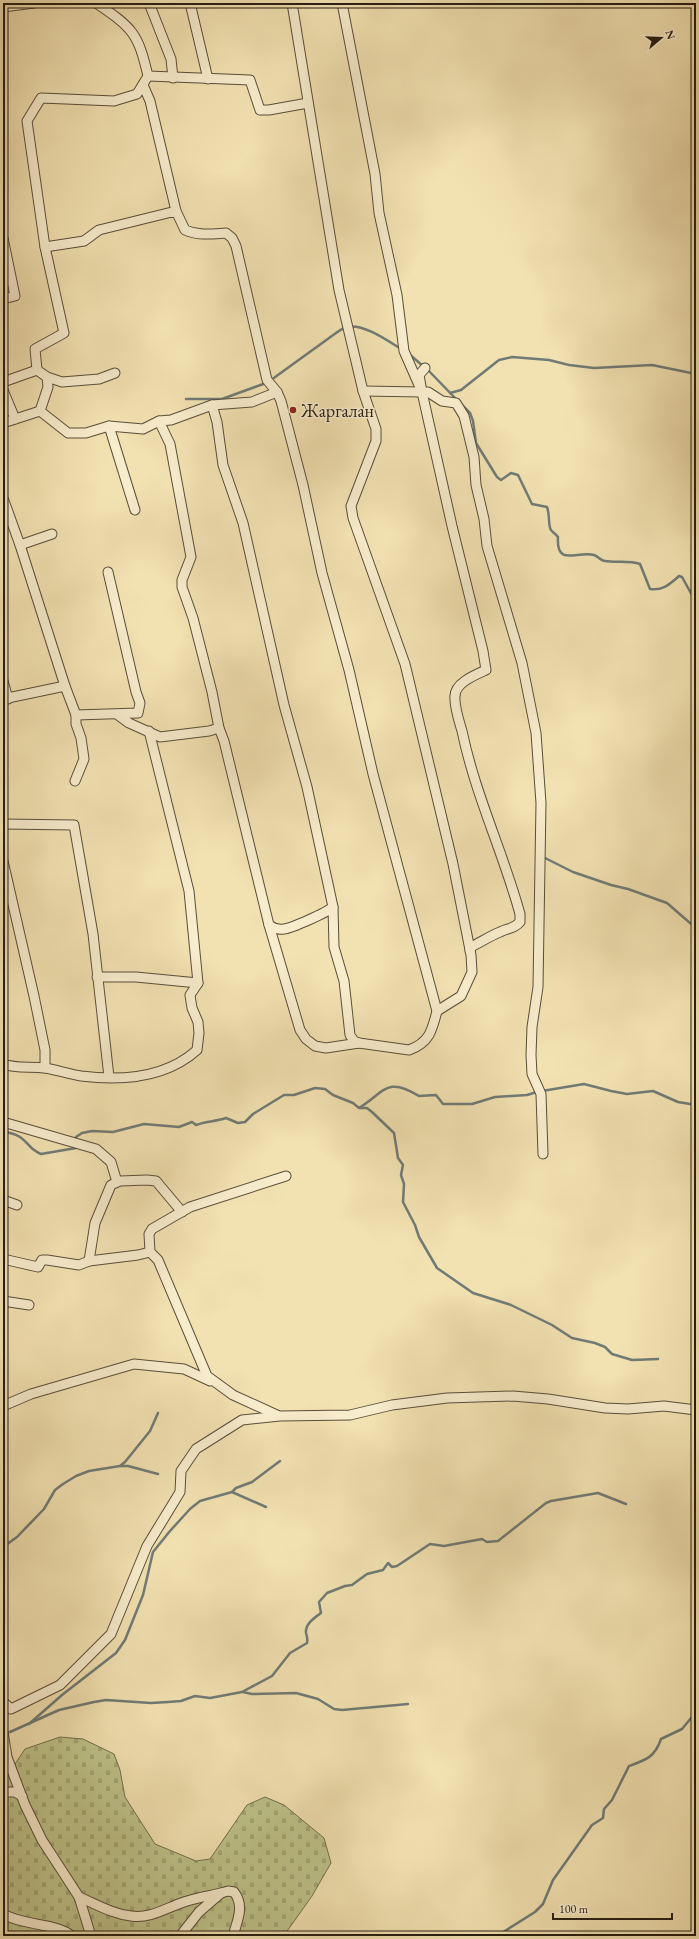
<svg xmlns="http://www.w3.org/2000/svg" width="699" height="1939" viewBox="0 0 699 1939" font-family="'EB Garamond',serif">
  <style>
    .cemetery { fill: url(#cemetery-stones); stroke: #72704e }
    .lines { fill: none; stroke-linecap: round; stroke-linejoin: round }
    .stream { stroke: #707b76; stroke-width: 2.5 }
    .minor-casing { stroke: #594e3a; stroke-width: 11 }
    .minor { stroke: #f7eccc; stroke-width: 9 }
    .poi-dot { fill: #8f2418; stroke: #f7eccc; stroke-width: 1.5 }
    .labels { text-anchor: middle; dominant-baseline: central; stroke-width: 3; stroke-linejoin: round; paint-order: stroke }
    .poi-label { font-size: 18px; fill: #261d12; stroke: #f7eccc; text-anchor: start }
  </style>
  <defs>
    <pattern id="cemetery-stones" width="16" height="16" patternUnits="userSpaceOnUse"><rect width="16" height="16" fill="#bec289"/><path d="M2 7V4a2 2 0 0 1 4 0v3zM10 15v-3a2 2 0 0 1 4 0v3z" fill="#a3a675"/></pattern>
  </defs>
  <rect width="100%" height="100%" fill="#f2e1b1"/>
  <filter id="stains"><feTurbulence type="fractalNoise" baseFrequency=".005" numOctaves="4"/><feColorMatrix values="0 0 0 0 .2 0 0 0 0 .09 0 0 0 0 .02 0 0 0 .5 -.17"/></filter>
  <radialGradient id="worn" r=".72"><stop offset=".6" stop-color="#630" stop-opacity="0"/><stop offset="1" stop-color="#630" stop-opacity=".3"/></radialGradient>
  <polygon class="cemetery" points="60,1737 83,1739 114,1754 120,1770 125,1797 155,1844 196,1861 210,1859 247,1805 265,1797 284,1805 324,1838 331,1863 312,1896 285,1934 286,1936 10,1936 3,1916 3,1782 25,1749"/>
  <g class="lines">
    <g class="stream">
      <polyline points="409,354 423,366"/>
      <polyline points="427,369 457,400"/>
      <path d="M271,380l65,-47c3,-2 7,-5 11,-6 16,-4 41,14 54,22"/>
      <polyline points="450,393 461,390 499,360 512,357 549,360 569,365 594,368 652,365 696,374"/>
      <polyline points="186,399 222,399 266,383"/>
      <path d="M461,404l9,9 3,8 3,22 21,34 4,3 10,-7 7,2 14,29 15,3c3,8 1,19 4,23 1,2 5,4 7,7 -2,31 20,13 36,18 4,1 7,6 11,6 11,2 24,-1 35,3l10,25c13,2 20,-5 29,-13l3,1 10,18 4,3"/>
      <polyline points="543,857 573,872 611,885 628,889 667,903 690,923 696,925"/>
      <polyline points="542,1091 584,1084 611,1091 627,1094 653,1091 678,1102 696,1105"/>
      <polyline points="360,1108 367,1108 372,1112 394,1133 398,1158 403,1165 401,1175 404,1184 403,1202 415,1225 419,1237 437,1268 473,1293 511,1305 552,1325 572,1338 595,1343 605,1347 612,1354 632,1360 658,1359"/>
      <path d="M3,1132c25,2 22,16 38,22l35,-6v-2"/>
      <path d="M75,1141l1,-4 6,-4 10,-2 21,1 31,-8 35,3 13,-5 4,3c10,-4 18,-3 30,-7l12,5 7,-1 8,-8 31,-19h10l21,-7 10,1 8,6 20,8 6,5c26,-16 27,-32 60,-12l17,-1 7,9h29l23,-7 32,-2 10,-3"/>
      <polyline points="120,1466 128,1466 158,1474"/>
      <polyline points="232,1492 266,1507"/>
      <polyline points="3,1547 17,1537 44,1509 55,1490 63,1484 76,1476 89,1471 120,1466 125,1462 150,1431 158,1413"/>
      <polyline points="243,1692 252,1694 296,1693 318,1699 334,1709 342,1710 408,1704"/>
      <polyline points="29,1724 62,1695 116,1653 125,1640 143,1595 153,1552 170,1531 190,1509 200,1501 232,1492 236,1488 252,1482 280,1461"/>
      <path d="M10,1732l49,-22 35,-8 12,-2 45,3 17,-1 13,-1 14,-5 15,2 32,-6 30,-16 18,-23 17,-10c1,-4 0,-6 -1,-10 -1,-9 8,-15 15,-20l-2,-11 8,-9 18,-7 7,-1 15,-11 16,-4 5,-7 4,4 5,-1 33,-22 14,2 38,-7 5,3 11,-1 48,-38 5,-2 47,-8 28,11"/>
      <path d="M497,1936l38,-24 8,-8 10,-24 39,-55 11,-7 1,-9 8,-9 17,-34c17,-6 26,-9 32,-27l21,-10 14,-17"/>
    </g>
    <g class="minor-casing">
      <g id="minor">
        <polyline points="149,3 171,59 173,78"/>
        <polyline points="190,3 208,79"/>
        <polyline points="292,3 339,290 363,391 376,429 376,441 351,506 353,518 405,664 453,864 471,955 472,972 461,996 437,1011"/>
        <path d="M342,3l33,171 4,39 18,82 7,56 18,41 30,134 31,125 3,19c-11,5 -31,13 -31,26 -1,10 4,25 7,35 13,63 41,121 58,183v8c-6,7 -12,6 -20,10 -10,4 -19,10 -29,15l-1,4"/>
        <polyline points="3,7 34,3"/>
        <polyline points="148,76 250,80 260,110 269,110 308,103"/>
        <polyline points="143,85 150,101 176,211"/>
        <polyline points="3,238 15,296 3,299"/>
        <path d="M45,247l39,-6 15,-11 77,-19 9,19c14,6 26,4 41,3l6,5 4,8 31,134 10,12 4,9 22,84 19,88 27,97 24,104 64,237c-5,20 -8,32 -28,39l-50,-7 -33,5 -11,-2 -9,-7 -6,-9 -31,-105 -45,-184 -5,-13 -7,-36 -19,-74 -11,-31v-7l9,-23 -21,-113 -11,-23"/>
        <polyline points="425,368 419,375 422,392 428,392 442,401 456,403 464,416 474,457 476,485 484,519 487,546 522,663 536,733 541,803 539,925 538,987 532,1027 531,1055 532,1074 541,1094 543,1154"/>
        <polyline points="37,370 47,377 48,387 40,411 68,433 86,433 109,426 143,429 159,421 171,420 212,405 252,402 277,392"/>
        <polyline points="47,377 62,382 99,379 115,373"/>
        <path d="M3,382l34,-12 -2,-21 29,-16 -19,-86 -18,-126 14,-23 73,3 23,-7 11,-18c-10,-43 -15,-48 -52,-73"/>
        <polyline points="3,390 15,419"/>
        <polyline points="363,391 422,392"/>
        <polyline points="212,405 217,422 223,465 243,523 284,705 307,787 333,907 334,947 344,981 350,1035 354,1041 359,1043"/>
        <polyline points="3,423 40,411"/>
        <polyline points="109,426 135,510"/>
        <polyline points="3,498 20,545 65,686 76,715 76,724 81,738 84,759 75,781"/>
        <polyline points="20,545 52,534"/>
        <polyline points="3,681 8,699"/>
        <polyline points="3,699 65,686"/>
        <polyline points="76,715 138,713 140,703 136,692 108,572"/>
        <polyline points="118,715 129,723 160,737 209,731 219,728"/>
        <polyline points="3,824 74,825 93,934 109,1077"/>
        <polyline points="3,861 34,996 45,1050 45,1068"/>
        <path d="M269,925c4,3 9,5 15,4 8,-1 42,-16 49,-22"/>
        <polyline points="97,977 136,977 198,983"/>
        <path d="M3,1064c14,5 28,2 42,4 12,2 24,6 36,8 40,5 85,2 116,-26l2,-17 -1,-11 -6,-14 -2,-13 8,-12 -9,-92 -40,-160"/>
        <polyline points="3,1122 96,1149 111,1162 117,1182"/>
        <polyline points="3,1200 17,1205"/>
        <polyline points="3,1259 38,1267 42,1260 47,1260 79,1265 89,1261 138,1255 150,1252"/>
        <polyline points="89,1261 95,1223 111,1185 120,1181 147,1180 156,1181 182,1212"/>
        <polyline points="3,1301 29,1305"/>
        <polyline points="3,1406 31,1394 134,1364 184,1369 210,1381"/>
        <polyline points="277,1415 233,1395 207,1376 158,1260 150,1252 149,1234 152,1229 190,1207 286,1176"/>
        <polyline points="3,1702 11,1709 60,1685 111,1634 147,1546 180,1492 181,1471 196,1449 242,1420 280,1416 350,1415 392,1405 447,1398 513,1396 548,1399 605,1408 628,1409 664,1406 696,1410"/>
        <polyline points="3,1732 7,1757 25,1805 42,1840 79,1897 91,1936"/>
        <polyline points="3,1792 15,1792 22,1796"/>
        <path d="M221,1893l7,-2 6,1c11,14 3,29 -1,44"/>
        <path d="M79,1897c17,7 33,17 52,19 19,3 35,-8 53,-14 12,-4 24,-6 37,-9l-22,19 -19,24"/>
        <path d="M3,1914c21,12 54,9 69,22"/>
      </g>
    </g>
    <use href="#minor" class="minor"/>
  </g>
  <circle class="poi-dot" cx="293" cy="410" r="4"/>
  <g class="labels">
    <g class="poi-label">
      <text x="301" y="410">Жаргалан</text>
    </g>
  </g>
  <rect width="699" height="1939" fill="none" stroke="#f2e1b1" stroke-width="16"/>
  <rect x="4" y="4" width="691" height="1931" fill="none" stroke="#261d12" stroke-width="2"/>
  <rect x="8" y="8" width="683" height="1923" fill="none" stroke="#261d12"/>
  <g transform="translate(661 38) rotate(71)" stroke="#f7eccc" stroke-width="3" paint-order="stroke">
  <path d="M0-3L7 15L0 10L-7 15Z" fill="#261d12"/>
  <text y="-6" font-size="11" font-weight="bold" text-anchor="middle" fill="#261d12">N</text>
  </g>
  <path d="M553 1913v6h119v-6" fill="none" stroke="#261d12" stroke-width="2"/>
  <text x="559" y="1913" font-size="12" fill="#261d12" stroke="#f7eccc" stroke-width="3" paint-order="stroke">100 m</text>
  <rect width="100%" height="100%" filter="url(#stains)"/>
  <rect width="100%" height="100%" fill="url(#worn)"/>
</svg>
